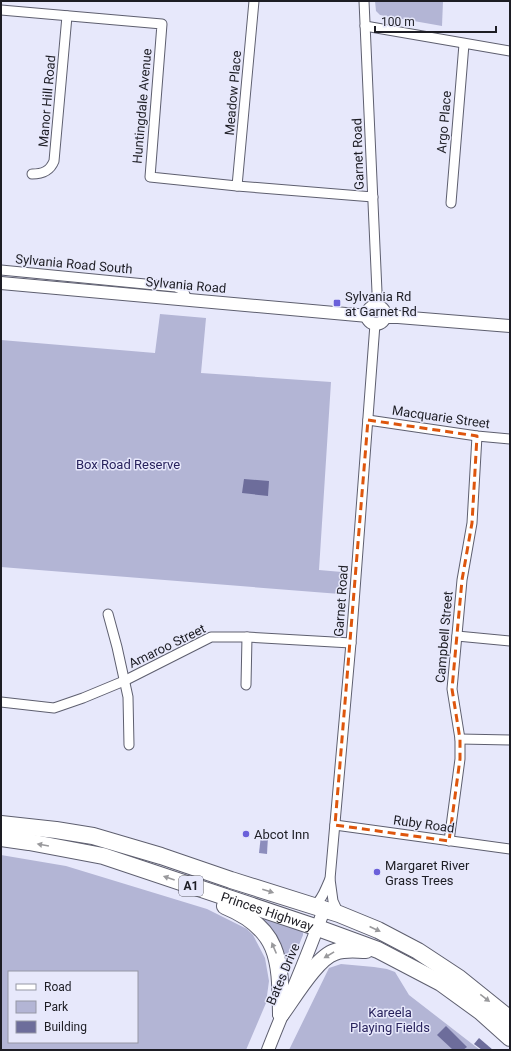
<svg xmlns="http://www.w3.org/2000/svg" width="511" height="1051" viewBox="0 0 511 1051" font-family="Roboto,sans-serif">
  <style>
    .green { fill: #b3b5d5; fill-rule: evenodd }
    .water { fill: #8c8dbc }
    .building { fill: #6d6d9b }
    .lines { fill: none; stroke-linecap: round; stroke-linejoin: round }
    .street-casing { stroke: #5e5f6f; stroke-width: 11 }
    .secondary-casing { stroke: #5e5f6f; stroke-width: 14 }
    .highway-casing { stroke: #5e5f6f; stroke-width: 18 }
    .street { stroke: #fff; stroke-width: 9 }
    .secondary { stroke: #fff; stroke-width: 12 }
    .highway { stroke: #fff; stroke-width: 16 }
    .oneway { fill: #99999c }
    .marked { fill: none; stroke: #de560d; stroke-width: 3; stroke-dasharray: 8 5; stroke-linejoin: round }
    .poi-dot { fill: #6b60da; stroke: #e7e8fb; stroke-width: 1.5 }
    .labels { text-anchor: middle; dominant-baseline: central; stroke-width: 3; stroke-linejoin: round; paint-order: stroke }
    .shield { fill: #e7e8fb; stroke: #5a5a64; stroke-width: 1 }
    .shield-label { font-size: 12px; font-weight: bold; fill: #1d1d24 }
    .street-label { font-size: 13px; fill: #1d1d24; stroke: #e7e8fb }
    .poi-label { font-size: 13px; fill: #1d1d24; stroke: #e7e8fb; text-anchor: start }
    .park-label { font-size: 13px; fill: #29235d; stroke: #e7e8fb }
  </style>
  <rect width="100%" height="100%" fill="#e7e8fb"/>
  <g class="green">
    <polygon points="375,1 443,1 442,26 380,15 376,11"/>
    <polygon points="160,314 206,318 201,373 331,382 319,570 342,572 340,594 1,567 1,340 155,353"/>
    <path d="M1,855l65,11 141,43 40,20 6,6 12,23 4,23 -3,22 -20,47h-245zM9,972h128v70h-128z"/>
    <path d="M259,916l42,14 2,3v2l-13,32 -3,4c-2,-24 -10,-39 -28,-55z"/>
    <polygon points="341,964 374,967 387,969 395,972 409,995 480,1050 289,1050 329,968"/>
  </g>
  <polygon class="water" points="261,835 268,836 267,854 259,853"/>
  <g class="building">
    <polygon points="244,479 269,481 268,496 242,493"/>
    <polygon points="446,1026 467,1047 463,1050 453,1050 437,1035"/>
    <polygon points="479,1038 493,1050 482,1050 474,1044"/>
  </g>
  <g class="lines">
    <g class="street-casing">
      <g id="street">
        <polyline points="364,1 377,292 375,306"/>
        <polyline points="1,10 162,24 150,177 237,186 373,197"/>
        <polyline points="365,26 510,51"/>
        <path d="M32,174c11,0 18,-3 22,-13l13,-145"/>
        <polyline points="237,186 254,1"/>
        <polyline points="451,203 464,44"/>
        <polyline points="1,270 176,287 183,290 187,299"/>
        <polyline points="368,420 477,436 510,439"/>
        <polyline points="108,614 117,647 128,697 129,745"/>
        <polyline points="457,636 510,641"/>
        <polyline points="246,685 247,637"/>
        <polyline points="1,702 54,708 83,698 124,681 211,637 247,637 351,643"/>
        <polyline points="460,739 510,740"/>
        <polyline points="335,825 510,849"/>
        <polyline points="449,841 460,759 460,739 452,689 462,580 472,523 477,436"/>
        <path d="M314,906c9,-7 11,-17 16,-27"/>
        <polyline points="339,914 333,901 330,879 351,643 375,324"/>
      </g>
    </g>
    <g class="secondary-casing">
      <g id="secondary">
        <polyline points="1,283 368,316"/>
        <circle cx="376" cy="315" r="9"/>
        <polyline points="385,317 398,317 510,326"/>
        <path d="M268,1050c18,-47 40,-93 56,-141"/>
      </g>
    </g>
    <g class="highway-casing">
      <g id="highway">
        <polyline points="1,824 56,830 93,836 161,856 231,880 339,914 378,930 418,951 459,978 510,1019"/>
        <path id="s1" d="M1,838l28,4 74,14 215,72 60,22 63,33 40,29 29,26"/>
        <path d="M225,906c56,23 55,55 56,108"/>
        <path d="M281,1014c12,-16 36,-57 54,-62 11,-4 21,-2 31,-2"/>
      </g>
    </g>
    <use href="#street" class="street"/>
    <use href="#secondary" class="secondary"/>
    <use href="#highway" class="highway"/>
  </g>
  <defs><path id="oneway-solid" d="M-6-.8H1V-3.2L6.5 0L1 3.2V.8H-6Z"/></defs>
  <g class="oneway">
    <use href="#oneway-solid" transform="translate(43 845) rotate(-170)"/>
    <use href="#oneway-solid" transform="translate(169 878) rotate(-161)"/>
    <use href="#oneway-solid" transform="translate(268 891) rotate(17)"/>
    <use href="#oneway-solid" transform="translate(375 929) rotate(25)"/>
    <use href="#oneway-solid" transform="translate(274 948) rotate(-113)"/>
    <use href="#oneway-solid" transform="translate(329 955) rotate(149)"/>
    <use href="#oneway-solid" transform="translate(485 998) rotate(38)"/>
  </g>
  <path class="marked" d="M368,420l109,16 -5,87 -10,57 -10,109 8,50v20l-11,82 -114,-16z"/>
  <g class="poi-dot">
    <rect x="333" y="299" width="8" height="8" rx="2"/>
    <circle cx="246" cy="834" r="4"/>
    <circle cx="377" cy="872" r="4"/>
  </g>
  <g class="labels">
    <rect class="shield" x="179" y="876" width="24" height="20" rx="3"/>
    <g class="shield-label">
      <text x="191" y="886">A1</text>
    </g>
    <g class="street-label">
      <text transform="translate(233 93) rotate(-85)">Meadow Place</text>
      <text transform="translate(47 101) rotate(-85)">Manor Hill Road</text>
      <text transform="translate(142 106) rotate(-85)">Huntingdale Avenue</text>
      <text transform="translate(444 122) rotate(-85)">Argo Place</text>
      <text transform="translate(358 154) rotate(-92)">Garnet Road</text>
      <text transform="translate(74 264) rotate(5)">Sylvania Road South</text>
      <text transform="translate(186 285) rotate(5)">Sylvania Road</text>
      <text transform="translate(441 417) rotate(8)">Macquarie Street</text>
      <text transform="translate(341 601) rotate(-86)">Garnet Road</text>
      <text transform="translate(444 637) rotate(-85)">Campbell Street</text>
      <text transform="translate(167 646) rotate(-26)">Amaroo Street</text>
      <text transform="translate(424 824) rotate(8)">Ruby Road</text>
      <text stroke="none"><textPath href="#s1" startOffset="277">Princes Highway</textPath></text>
      <text transform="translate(283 974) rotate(-67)">Bates Drive</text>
    </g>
    <g class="poi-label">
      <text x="345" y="296">Sylvania Rd<tspan x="345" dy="15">at Garnet Rd</tspan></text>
      <text x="254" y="834">Abcot Inn</text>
      <text x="385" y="865">Margaret River<tspan x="385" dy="15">Grass Trees</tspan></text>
    </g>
    <g class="park-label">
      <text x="128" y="464">Box Road Reserve</text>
      <text x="390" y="1012">Kareela<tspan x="390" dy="15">Playing Fields</tspan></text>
    </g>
  </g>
  <rect width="511" height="1051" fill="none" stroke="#1d1d24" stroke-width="4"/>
  <rect x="8" y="971" width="130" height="72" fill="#e7e8fb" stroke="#9697a5"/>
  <rect x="16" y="984" width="20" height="6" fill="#ffffff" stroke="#9697a5"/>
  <text x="44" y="991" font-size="12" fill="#1d1d24">Road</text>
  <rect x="16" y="1001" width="20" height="12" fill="#b3b5d5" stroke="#9697a5"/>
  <text x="44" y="1011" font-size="12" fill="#1d1d24">Park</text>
  <rect x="16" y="1021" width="20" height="12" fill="#6d6d9b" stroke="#9697a5"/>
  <text x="44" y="1031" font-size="12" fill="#1d1d24">Building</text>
  <path d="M375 26v6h121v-6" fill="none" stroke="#1d1d24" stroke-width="2"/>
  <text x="381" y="26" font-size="12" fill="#1d1d24" stroke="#e7e8fb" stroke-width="3" paint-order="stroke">100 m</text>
</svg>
